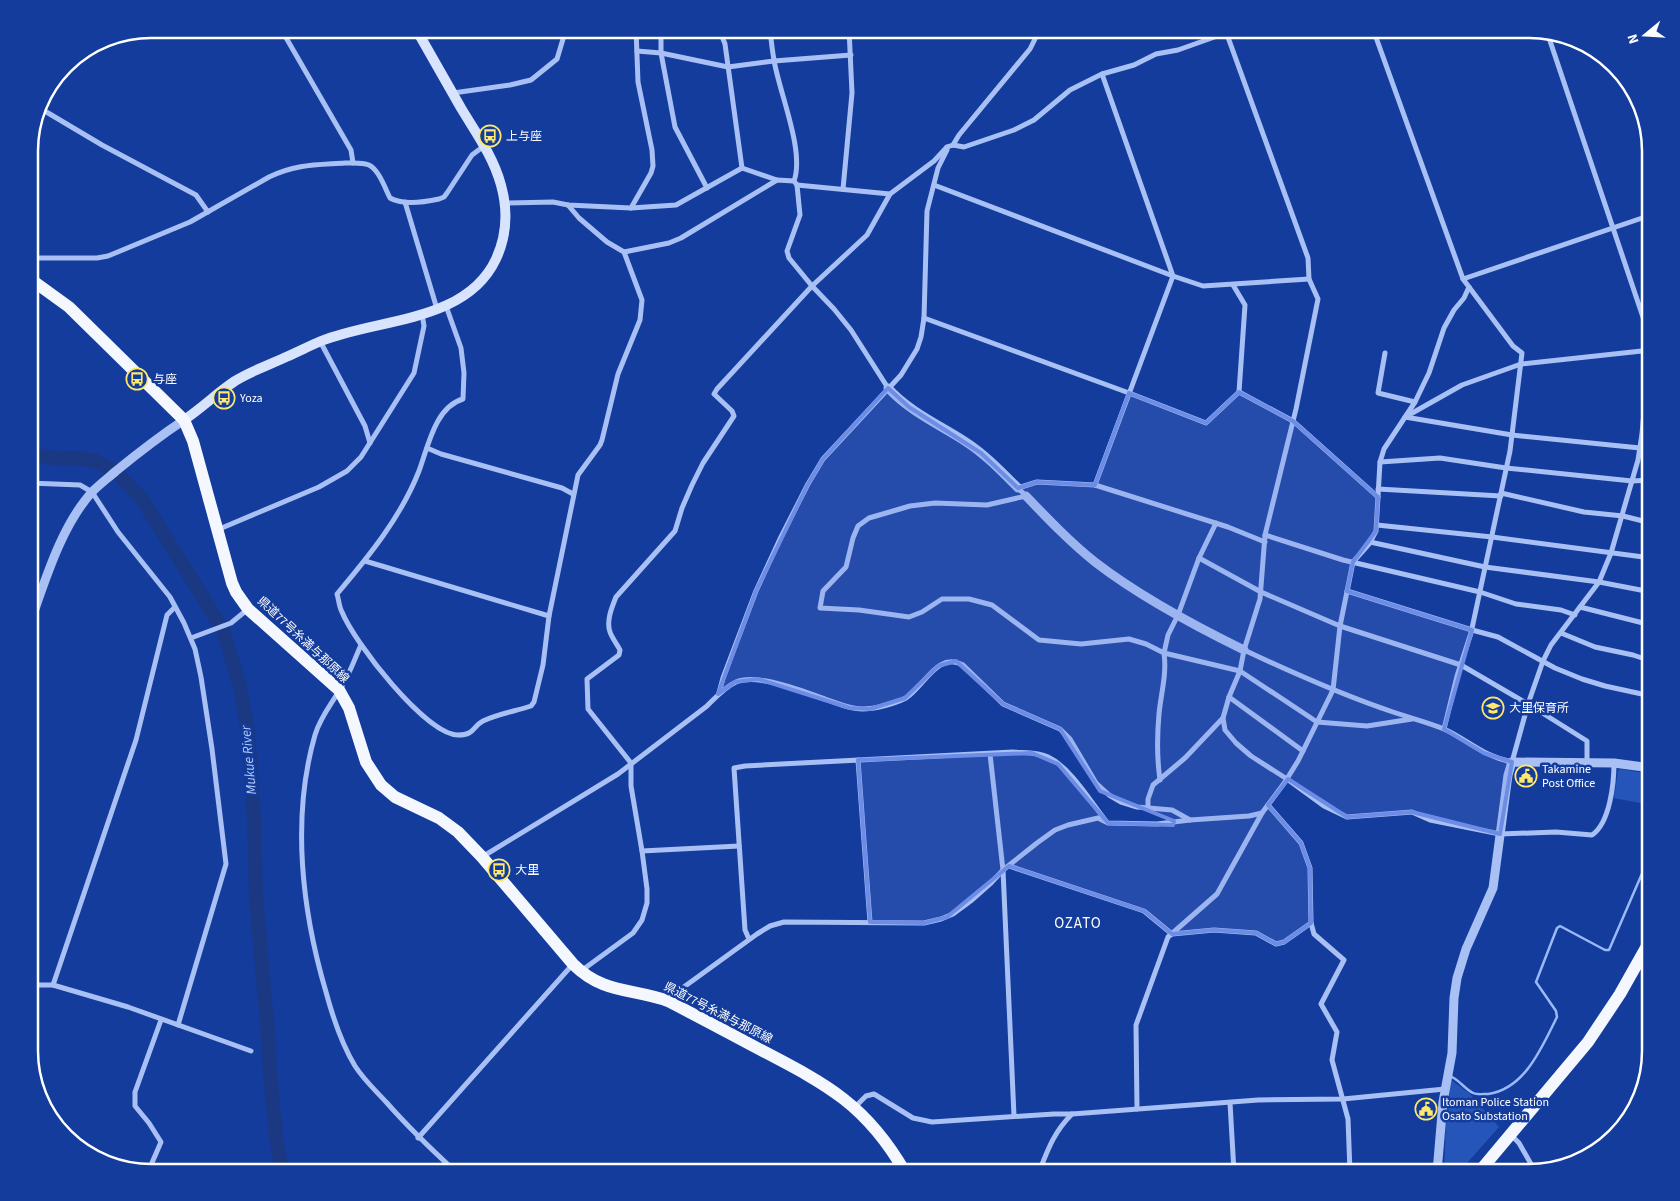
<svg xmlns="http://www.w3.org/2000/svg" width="1680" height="1201" viewBox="0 0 1680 1201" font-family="'Source Sans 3','Noto Sans JP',sans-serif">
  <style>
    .green { fill: #2655ba }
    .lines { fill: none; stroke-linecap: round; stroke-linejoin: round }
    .stream { stroke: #9ab9f6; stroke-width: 2.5 }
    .river { stroke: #1a3982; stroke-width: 14 }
    .minor { stroke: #a8c0f4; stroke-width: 5 }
    .tertiary { stroke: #a8c0f4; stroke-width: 9 }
    .secondary { stroke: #d8e3fd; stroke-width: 10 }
    .primary { stroke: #f5f7ff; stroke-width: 12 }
    .marked { fill: #6c8ce6; fill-opacity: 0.2; stroke: #6c8ce6; stroke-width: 4; stroke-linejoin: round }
    .labels { text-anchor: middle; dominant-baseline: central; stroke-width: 5; stroke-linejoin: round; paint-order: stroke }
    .poi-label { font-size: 12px; fill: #fff; stroke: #133c9c; text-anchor: start }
    .street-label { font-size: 12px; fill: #fff; stroke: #133c9c }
    .water-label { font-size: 14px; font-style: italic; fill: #b5cbfa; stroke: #133c9c }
    .quarter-label { font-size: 15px; letter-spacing: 1px; fill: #fff; stroke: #133c9c }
    .rim { fill: none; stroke: #fff; stroke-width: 2.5 }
  </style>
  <rect width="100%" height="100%" fill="#133c9c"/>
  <g class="green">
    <polygon points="1620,769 1651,774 1651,789 1645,804 1614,798 1618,771"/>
    <polygon points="1451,1080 1470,1094 1499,1127 1459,1172 1444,1172 1446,1121"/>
  </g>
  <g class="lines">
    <path class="stream" d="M1452,1077c8,4 13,12 21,16 4,2 10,1 15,1 37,-5 54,-47 69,-77l-1,-6 -20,-29 21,-54 3,-2 45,24h4l35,-81 7,-2"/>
    <polyline class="river" points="29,453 58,459 75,458 95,461 115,471 142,499 223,630 240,687 248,731 254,817 256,896 269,1046 270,1075 276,1137 282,1172"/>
    <g class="minor">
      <polyline points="281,29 351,150 353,163"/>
      <polyline points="661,29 661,53 675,127 707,188"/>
      <polyline points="719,29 725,44 742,168"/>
      <path d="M770,29c1,10 2,20 4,31 5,32 31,91 20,121"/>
      <polyline points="1373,29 1463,279 1513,346 1522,353 1510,451 1471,633 1457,676 1444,729"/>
      <polyline points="637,51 661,53 728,67 774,61 851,55"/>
      <polyline points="453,93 510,85 531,80 557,59 566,29"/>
      <polyline points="38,107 102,145 196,195 208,212"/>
      <polyline points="953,145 959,135 1030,49 1040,29"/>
      <polyline points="797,185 890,194"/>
      <polyline points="934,185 1173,276 1203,286 1309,279"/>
      <polyline points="843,189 852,93 849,29"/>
      <polyline points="405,202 437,309"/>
      <polyline points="505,203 553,202 568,205 631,208 651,173 653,166 652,150 638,82 636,29"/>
      <polyline points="631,208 676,205 742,168 777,180"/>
      <polyline points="624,252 669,243 681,238 777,180 794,181 797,185 800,215 787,251 789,258 812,286 834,309 851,330 888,388"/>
      <path d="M29,258h68l11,-2 82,-34 79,-45c27,-13 47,-12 76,-14 7,0 17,-1 24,2 10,5 16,23 21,33 12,7 35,4 49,1l5,-2 3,-4 25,-38 12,-9"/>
      <polyline points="1463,279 1651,215"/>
      <polyline points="1233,285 1245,305 1239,392"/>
      <path d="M446,306l15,42 3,25 -1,26c-28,8 -35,48 -44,72 -18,46 -50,85 -82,123 2,6 2,13 5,18 12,30 83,122 116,123 17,0 15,-9 25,-14 15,-7 33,-10 48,-15l3,-4 9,-37 6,-49 29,-141 22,-30 2,-5 16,-66 22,-54 2,-20 -18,-48 -17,-10 -28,-24 -11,-13"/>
      <polyline points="924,318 1129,393 1206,423 1239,392 1293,421 1378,497"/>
      <polyline points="320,341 365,426 370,443"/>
      <polyline points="1385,353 1378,393 1415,402"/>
      <polyline points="1407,416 1462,385 1521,364 1651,350"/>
      <polyline points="1405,417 1512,435 1640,448 1651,448"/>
      <polyline points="427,448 441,454 562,488 573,494"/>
      <polyline points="1380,462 1440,458 1506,468 1632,481 1651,480"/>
      <polyline points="29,483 80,485 92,492 118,532 170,597 184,623 195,649 201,677 212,749 226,864 178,1025"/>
      <polyline points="1095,485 1173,276 1102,74"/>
      <polyline points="1378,489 1501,496"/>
      <polyline points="1501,493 1584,512 1623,516 1651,523"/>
      <polyline points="1216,523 1199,558 1178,615 1168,635 1164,653 1240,671 1317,722 1367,726 1412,719"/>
      <polyline points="1377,525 1492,537 1651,558"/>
      <polyline points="217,530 319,487 347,471 361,457 414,373 424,326 422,314"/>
      <polyline points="1265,535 1343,560 1480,592 1516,604 1561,610 1575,615"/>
      <polyline points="1370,542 1485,567 1599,582 1651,592"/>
      <polyline points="1199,558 1261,592 1340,626 1461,665 1528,704 1587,741 1587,763"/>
      <polyline points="365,561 549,616"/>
      <polyline points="1347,591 1472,630 1498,637 1555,668 1582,679 1605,686 1651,696"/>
      <polyline points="1580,607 1651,625"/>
      <polyline points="1561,633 1595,647 1633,655 1651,661"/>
      <polyline points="191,638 231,623 248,609"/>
      <path d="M361,645c-6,13 -11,28 -19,41 -9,16 -22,31 -27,49 -24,83 -13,176 11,257 7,26 15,51 29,74 9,14 21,25 32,37 22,25 45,47 69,69"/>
      <path d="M1244,650c49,23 98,45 149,62 17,6 34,10 51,17 24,11 40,28 68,33l16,-58 15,-43 8,-16 48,-63 12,-29 27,-93 4,-26 8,-89 -1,-10 -102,-303"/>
      <polyline points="719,693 723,678 756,591 780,539 808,484 823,459 901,375 917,349 921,337 924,318 927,211 938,168 947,150 947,147"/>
      <polyline points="1229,697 1303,751"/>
      <path d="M1223,718l2,12 11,13 15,13 36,23 37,27 23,11 65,-5 18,8 70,14 56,-2 36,3c18,-12 22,-52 22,-72"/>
      <polyline points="990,754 1003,870 1014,1116"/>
      <polyline points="858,760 870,922"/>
      <polyline points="1645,766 1651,746"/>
      <path d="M1160,780c-3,-21 -3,-44 -1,-66 2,-21 8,-40 5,-61l-18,-9 -17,-5 -48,5 -42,-4 -47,-35 -23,-6h-27l-20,13 -13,5 -50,-7 -39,-2 3,-17 23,-24 7,-29 5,-12 11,-8 41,-12 25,-3 52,2 39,-9 -8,-8 19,-6 58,3 133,42 37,15"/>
      <polyline points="1148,808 1148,799 1153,785 1185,758 1223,718 1229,697 1240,671 1244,650 1260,599 1265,535 1296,409 1318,299 1309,279 1308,258 1225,29"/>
      <polyline points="642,851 739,846"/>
      <path d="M482,857l136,-83 89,-68c9,-9 18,-19 29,-24 21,-9 68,9 89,17 12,4 24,10 37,10 13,0 32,-5 44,-11 19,-13 32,-47 57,-33l40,39 57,25 10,10 26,44 13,12 12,7 16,5 35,3 18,10"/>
      <polyline points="1009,866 1144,911 1172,934 1214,930 1256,933 1276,944 1284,942 1311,923 1310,868 1301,843 1268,805"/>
      <polyline points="1311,923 1314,934 1344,960 1321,1004 1337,1032 1332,1060 1348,1119 1350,1172"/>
      <path d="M749,939l-4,-9 -11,-162 11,-2 268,-14c12,1 25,0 35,5 23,11 42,44 58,64"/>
      <path d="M581,971l52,-38 9,-13 5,-17v-14l-5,-38 -11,-65v-23l-43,-54 -1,-30 32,-24 1,-5c-3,-6 -8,-12 -10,-18 -4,-11 2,-25 6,-35l59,-66 7,-23 10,-23 11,-22 31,-47 -2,-5 -18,-17 3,-5 95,-103 55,-51 23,-41 44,-33 13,-14 6,-2 11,2 50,-17 20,-10 36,-30 32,-16 32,-9 22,-11 22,-4 59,-21"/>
      <polyline points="29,985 53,985 128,1007 251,1051"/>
      <polyline points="53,985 136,740 167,615 175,607"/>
      <polyline points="668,1000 670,997 757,934 770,926 784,922 924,923 941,919 953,914 972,900 990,884 1003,870 1037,843 1055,830 1068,825 1098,818 1108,823 1157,824 1190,820 1249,816 1262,813"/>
      <polyline points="1230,1103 1234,1172"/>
      <polyline points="855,1107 866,1096 874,1094 913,1118 932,1122 1054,1114 1072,1114 1258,1100 1343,1099 1445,1089"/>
      <polyline points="1137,1109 1136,1025 1168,937 1217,894 1262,813 1285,782 1298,761 1333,690 1340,626 1353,562 1369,544 1376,531 1380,462 1384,449 1415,402 1429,373 1444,328 1454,310 1464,298 1469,287"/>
      <polyline points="1511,1135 1519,1143 1535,1171"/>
      <polyline points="418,1138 573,964"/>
      <polyline points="148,1172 161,1142 149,1123 135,1106 135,1092 161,1020"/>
      <path d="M1039,1172c9,-23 15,-40 33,-58"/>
    </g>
    <g class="tertiary">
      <path d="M888,388c22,24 52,37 78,54 20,13 36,30 52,46"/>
      <path d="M1026,496c22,23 44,46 69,66 44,34 100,64 149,88"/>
      <path d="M29,626c15,-42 32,-101 64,-135 7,-7 15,-13 23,-20 22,-18 44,-35 68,-51"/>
      <polyline points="1437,1172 1443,1102 1452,1053 1454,998 1457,978 1466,949 1493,888 1508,775 1512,762 1614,763 1651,768"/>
    </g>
    <path class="secondary" d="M184,420c18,-12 33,-27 51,-39 16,-10 34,-16 51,-24 12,-5 23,-11 35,-16 57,-23 145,-18 175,-82 11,-24 12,-49 5,-74 -8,-29 -25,-52 -40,-77 -15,-26 -30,-53 -45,-79"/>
    <g class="primary">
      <path d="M29,278l40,29 115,113 9,21 39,142 4,9 12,17 91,81 10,18 17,54 15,23 14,12 44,21 19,14 24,25 91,107c30,30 58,24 95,37 31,16 61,32 91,48 67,35 107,55 146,123"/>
      <polyline points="1479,1172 1588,1042 1620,994 1651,939"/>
    </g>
  </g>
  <path class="marked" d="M888,388l21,19 72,46 37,35 19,-6 58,3 34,-92 77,30 33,-31 54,29 85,76 -2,34 -23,31 -6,29 125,39 -28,99 40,24 28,9 -12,72 -88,-22 -65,5 -59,-38 -20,26 33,38 9,25 1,55 -27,19 -8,2 -20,-11 -42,-3 -42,4 -28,-23 -135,-45 -62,51 -23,6 -54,-1 -12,-162 174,-7 26,11 50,59 65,2 1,-4 -74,-30 -40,-62 -57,-25 -47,-43 -18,5 -33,32 -35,11 -20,-1 -92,-29 -23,3 -17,12 38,-103 52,-107 15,-25z"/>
  <defs>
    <g id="bus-ring" transform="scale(1.125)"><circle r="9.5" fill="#133c9c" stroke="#ffe86b" stroke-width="1.5"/><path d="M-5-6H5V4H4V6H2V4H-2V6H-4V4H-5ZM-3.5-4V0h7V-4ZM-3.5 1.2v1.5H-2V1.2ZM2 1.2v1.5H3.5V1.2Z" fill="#ffe86b"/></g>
    <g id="school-ring" transform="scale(1.125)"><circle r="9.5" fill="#133c9c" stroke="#ffe86b" stroke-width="1.5"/><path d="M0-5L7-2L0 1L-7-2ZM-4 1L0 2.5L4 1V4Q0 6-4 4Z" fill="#ffe86b"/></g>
    <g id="civic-ring" transform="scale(1.125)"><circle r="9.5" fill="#133c9c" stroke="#ffe86b" stroke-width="1.5"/><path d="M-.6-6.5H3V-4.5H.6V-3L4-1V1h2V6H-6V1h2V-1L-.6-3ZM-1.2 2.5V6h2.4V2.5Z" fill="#ffe86b"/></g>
  </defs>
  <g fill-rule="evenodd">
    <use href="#bus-ring" x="490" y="136"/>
    <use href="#bus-ring" x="137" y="379"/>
    <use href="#bus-ring" x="224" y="398"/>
    <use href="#school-ring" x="1493" y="708"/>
    <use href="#civic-ring" x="1526" y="776"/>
    <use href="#bus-ring" x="499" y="870"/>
    <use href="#civic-ring" x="1426" y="1109"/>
  </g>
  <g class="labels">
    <g class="poi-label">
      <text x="506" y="136">上与座</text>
      <text x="153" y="379">与座</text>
      <text x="240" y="398">Yoza</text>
      <text x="1509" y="708">大里保育所</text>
      <text x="1542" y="769">Takamine<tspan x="1542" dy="14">Post Office</tspan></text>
      <text x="515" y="870">大里</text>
      <text x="1442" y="1102">Itoman Police Station<tspan x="1442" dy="14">Osato Substation</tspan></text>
    </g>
    <g class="street-label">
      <text transform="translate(303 640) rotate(43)">県道77号糸満与那原線</text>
      <text transform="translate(718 1013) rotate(27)">県道77号糸満与那原線</text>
    </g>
    <g class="water-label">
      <text transform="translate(249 760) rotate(-95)">Mukue River</text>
    </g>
    <g class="quarter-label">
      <text x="1078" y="923">OZATO</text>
    </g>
  </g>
  <path d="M0 0H1680V1201H0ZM151 38H1529A113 113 0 0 1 1642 151V1051A113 113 0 0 1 1529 1164H151A113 113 0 0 1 38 1051V151A113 113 0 0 1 151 38Z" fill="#133c9c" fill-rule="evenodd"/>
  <path class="rim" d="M151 38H1529A113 113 0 0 1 1642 151V1051A113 113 0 0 1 1529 1164H151A113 113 0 0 1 38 1051V151A113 113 0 0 1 151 38Z"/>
  <g transform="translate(1645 35) rotate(252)" stroke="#133c9c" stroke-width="4" paint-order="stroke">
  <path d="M0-4L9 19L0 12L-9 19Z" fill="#ffffff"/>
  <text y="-8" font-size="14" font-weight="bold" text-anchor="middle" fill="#ffffff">N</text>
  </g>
</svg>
